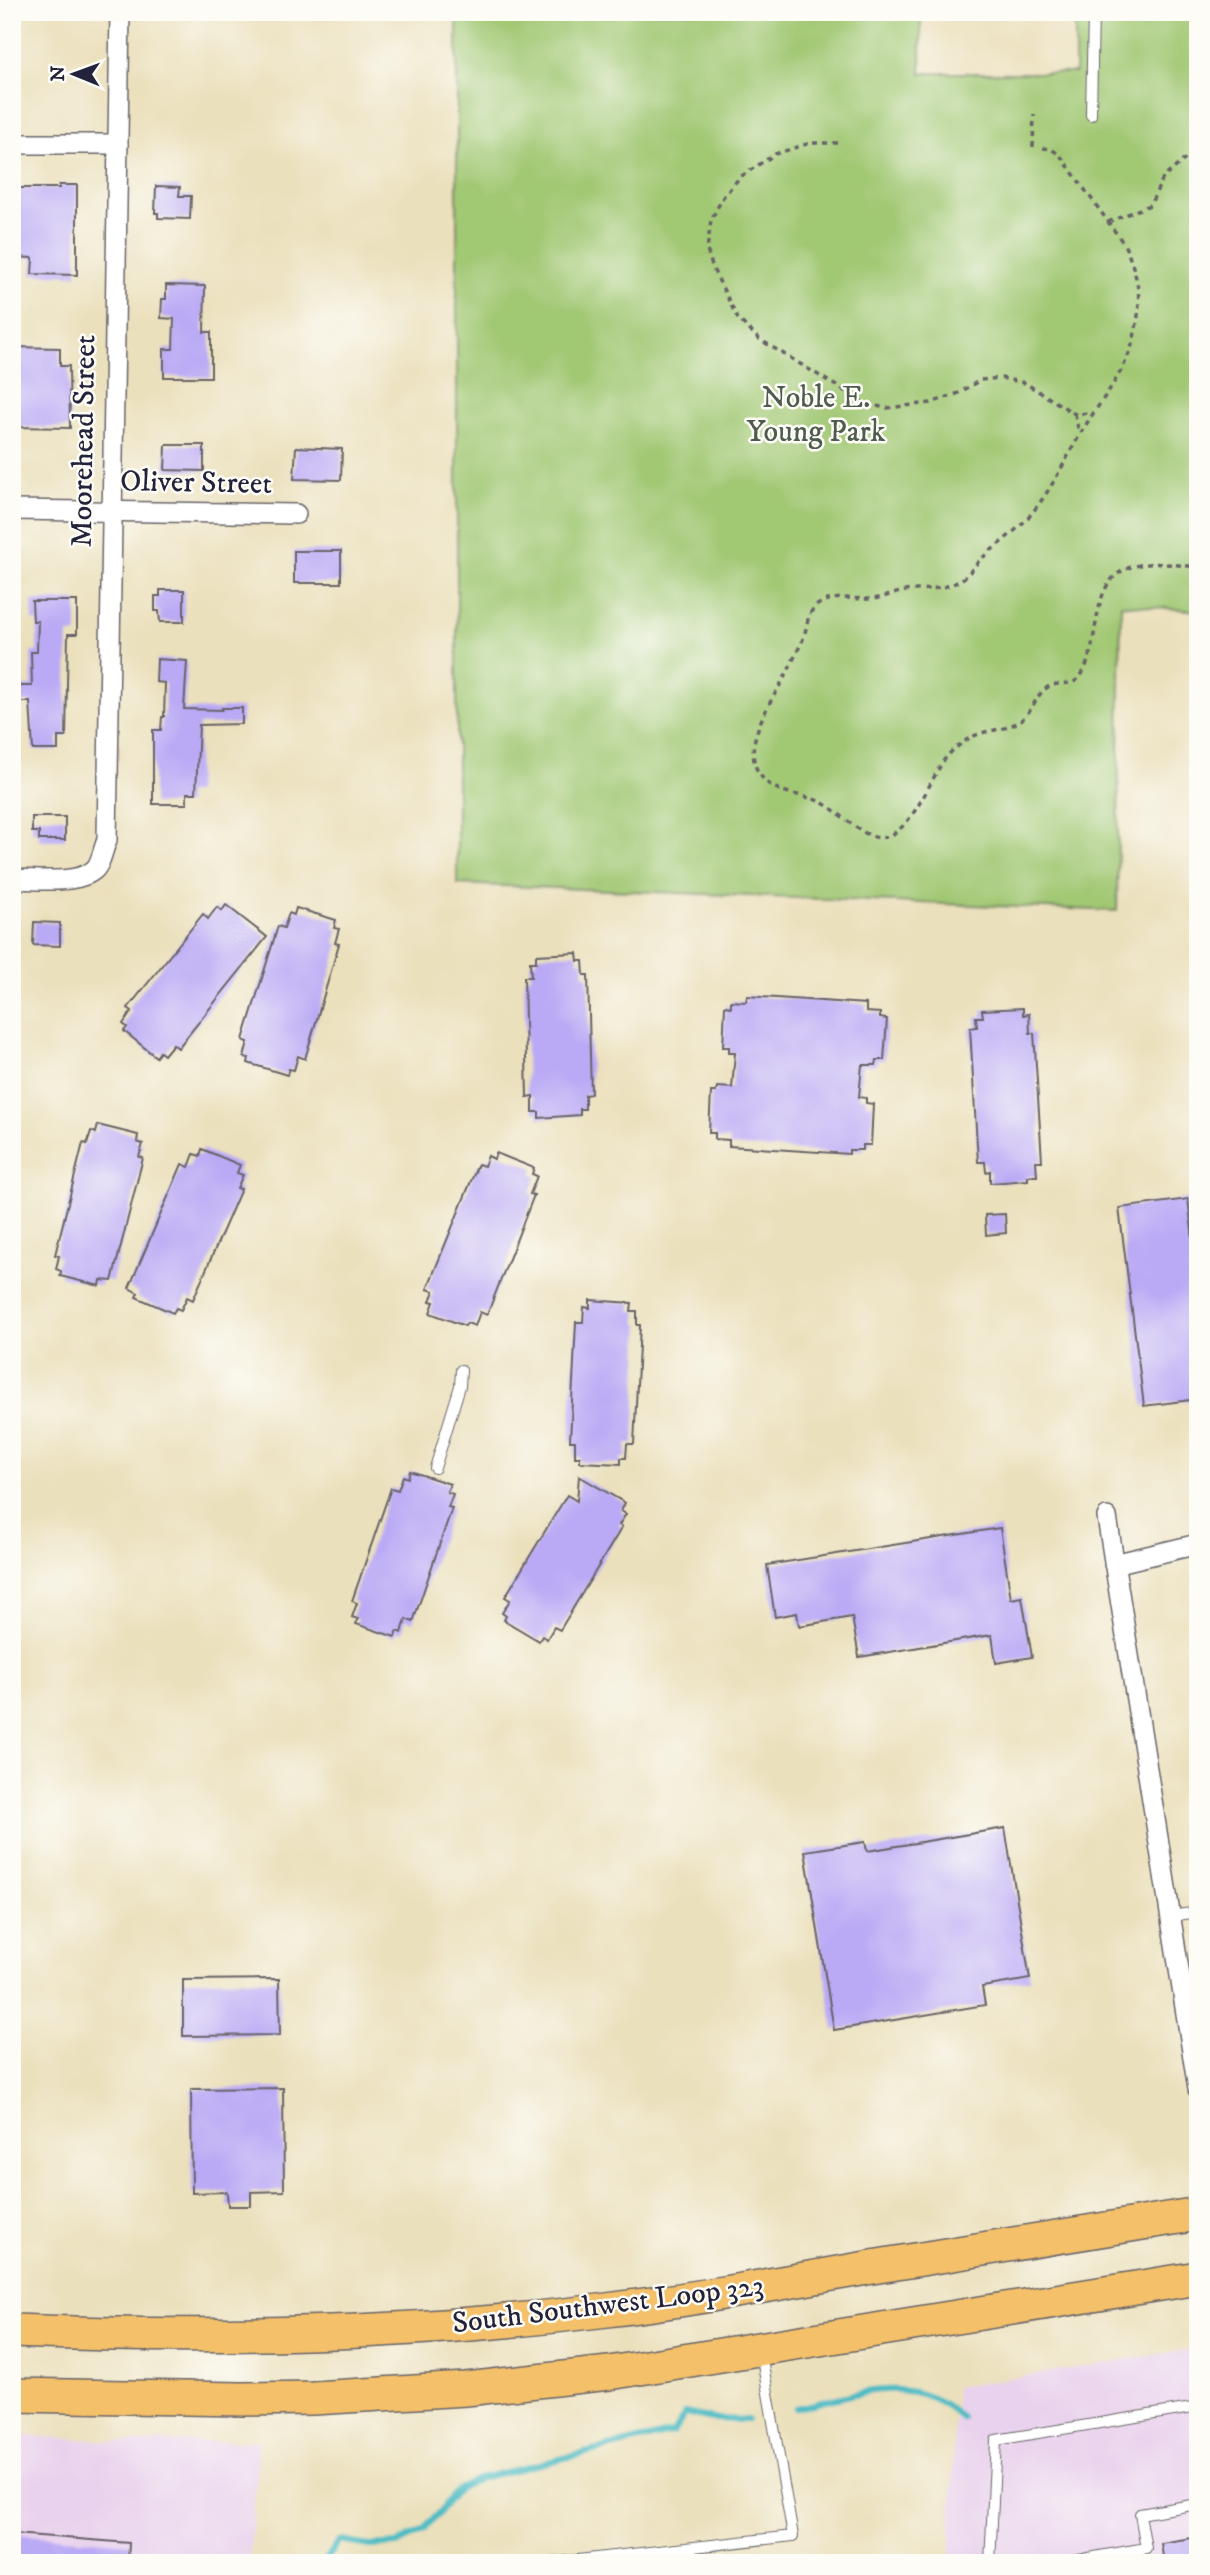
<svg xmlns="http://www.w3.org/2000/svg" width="1210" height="2575" viewBox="0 0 1210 2575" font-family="'IM FELL DW Pica',serif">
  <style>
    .built { fill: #e9d2ed }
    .green { fill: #a1c873; stroke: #627557; stroke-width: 2 }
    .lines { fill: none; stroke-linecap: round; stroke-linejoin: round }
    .stream { stroke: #4cbbc4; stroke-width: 6 }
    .building { fill: #baa9f5 }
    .service-casing { stroke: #686468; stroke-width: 12 }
    .minor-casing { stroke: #686468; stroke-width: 22 }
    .trunk-casing { stroke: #686468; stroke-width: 36 }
    .path { stroke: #686468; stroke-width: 3.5; stroke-dasharray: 5 5; stroke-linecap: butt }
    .service { stroke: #fff; stroke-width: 10 }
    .minor { stroke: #fff; stroke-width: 19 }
    .trunk { stroke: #f4c16a; stroke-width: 33 }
    .labels { text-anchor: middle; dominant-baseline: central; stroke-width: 5; stroke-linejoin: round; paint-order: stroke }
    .park-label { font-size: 30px; fill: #4e5c4f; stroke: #fdfcf7 }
    .street-label { font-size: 30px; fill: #22223b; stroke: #fdfcf7 }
  </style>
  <rect width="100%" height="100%" fill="#fdfcf7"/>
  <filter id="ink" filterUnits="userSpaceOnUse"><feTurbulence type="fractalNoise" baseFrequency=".0143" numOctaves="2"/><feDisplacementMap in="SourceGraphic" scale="14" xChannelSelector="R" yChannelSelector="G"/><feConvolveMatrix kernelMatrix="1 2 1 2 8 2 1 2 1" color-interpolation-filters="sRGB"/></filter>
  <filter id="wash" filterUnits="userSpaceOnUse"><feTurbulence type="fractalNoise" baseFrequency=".00686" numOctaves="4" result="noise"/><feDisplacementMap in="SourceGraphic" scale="28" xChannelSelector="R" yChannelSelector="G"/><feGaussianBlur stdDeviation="1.57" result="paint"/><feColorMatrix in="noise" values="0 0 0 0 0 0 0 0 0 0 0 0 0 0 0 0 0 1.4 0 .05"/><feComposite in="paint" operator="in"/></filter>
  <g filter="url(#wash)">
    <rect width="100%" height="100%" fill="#ebe0bc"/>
    <g class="built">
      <polygon points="1198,2348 1198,2563 950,2563 956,2387"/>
      <polygon points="12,2435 125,2442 259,2441 249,2563 12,2563"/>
    </g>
    <polygon class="green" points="457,12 921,12 921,73 1075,73 1075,12 1198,12 1198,611 1121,604 1117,911 457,884"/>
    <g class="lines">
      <g class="stream">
        <path d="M796,2408c60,-13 114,-38 166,10"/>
        <polyline points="322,2563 340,2541 370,2546 397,2544 424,2530 459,2488 480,2478 673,2432 686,2413 712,2419 747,2420"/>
      </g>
    </g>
    <g id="blocks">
      <g class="building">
        <polygon points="59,185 77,185 77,275 32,274 33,258 12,257 12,188 59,188"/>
        <polygon points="156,186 180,187 179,196 191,196 190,219 158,218 158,213 155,213"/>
        <polygon points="166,285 205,286 204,332 211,332 211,377 164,377 164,349 173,349 174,319 161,318 162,299 166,299"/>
        <polygon points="12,347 60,348 60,366 69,366 70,428 15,427 15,379 12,379"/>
        <polygon points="166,445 204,445 204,471 165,470"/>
        <polygon points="296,447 342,449 341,480 294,479"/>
        <rect x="294" y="551" width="47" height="32"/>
        <polygon points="160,590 184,590 184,622 160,622 159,611 155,611 155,596 160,596"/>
        <polygon points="32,601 77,601 77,634 68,634 66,737 58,737 58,750 33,750 30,702 12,702 12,686 32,686 31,652 37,652 38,621 33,621"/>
        <polygon points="157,659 187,661 184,709 222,710 222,708 242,708 242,724 199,725 196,793 187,793 187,804 153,804 153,730 161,730 162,717 164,717 165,683 156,682"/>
        <polygon points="32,817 65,817 65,840 39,840 39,832 32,832"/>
        <polygon points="226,905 267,937 178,1048 173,1044 164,1055 160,1052 156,1057 124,1031 127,1027 123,1024 132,1011 128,1008 203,914 208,919 217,907 222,911"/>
        <polygon points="296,908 336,920 334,928 339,929 335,943 339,944 305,1059 298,1056 294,1070 289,1069 287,1075 248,1063 249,1058 244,1057 248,1042 243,1040 278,926 284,928 289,913 294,915"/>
        <polygon points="34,922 60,923 60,946 33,945"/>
        <polygon points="577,953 578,961 583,961 584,975 588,975 591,1094 585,1095 585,1109 580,1109 580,1115 539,1118 539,1112 533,1112 533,1096 527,1097 524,977 531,977 530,962 536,962 536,955"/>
        <polygon points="747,996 866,1004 866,1012 880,1013 880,1018 887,1019 884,1060 877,1060 876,1065 862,1065 859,1097 866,1098 866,1103 873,1104 871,1145 863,1145 863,1150 849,1150 849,1154 729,1146 729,1140 715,1139 715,1133 709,1133 711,1092 716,1092 717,1087 732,1088 735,1053 729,1053 729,1047 723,1047 725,1006 731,1007 731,1001 746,1002"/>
        <polygon points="1023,1008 1023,1015 1029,1014 1030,1033 1034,1033 1042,1161 1036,1161 1037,1176 1028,1176 1028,1180 990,1183 990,1171 986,1172 985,1162 978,1162 970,1028 977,1027 976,1017 983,1017 982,1010"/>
        <polygon points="98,1125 138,1135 137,1142 143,1144 139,1157 143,1158 112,1281 101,1280 100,1286 60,1276 61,1271 56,1269 59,1256 55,1255 83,1143 87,1144 91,1131 96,1133"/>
        <polygon points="202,1149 240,1165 237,1173 243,1175 237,1188 241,1189 193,1300 187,1297 181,1310 176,1308 173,1313 136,1297 138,1293 129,1288 182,1164 189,1167 194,1154 200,1156"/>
        <polygon points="496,1153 534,1168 532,1174 537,1176 530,1194 534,1195 487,1315 480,1312 475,1326 467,1323 465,1326 430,1313 434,1302 430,1301 434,1291 427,1289 478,1164 484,1166 488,1156 494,1159"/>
        <polygon points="1188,1199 1198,1279 1198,1399 1144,1406 1119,1208"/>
        <polygon points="1005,1214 1006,1233 986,1235 985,1215"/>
        <polygon points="590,1300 632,1303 631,1311 637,1311 637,1325 640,1325 634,1444 627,1444 626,1458 621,1458 621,1464 580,1462 580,1457 575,1457 575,1441 570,1441 576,1322 583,1322 584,1307 590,1308"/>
        <polygon points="410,1471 450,1484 447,1492 453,1494 448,1507 452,1508 413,1622 406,1619 402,1633 397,1631 395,1637 356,1624 358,1619 352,1617 357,1603 352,1601 391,1488 398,1490 403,1476 408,1478"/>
        <polygon points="579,1476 625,1503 621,1511 626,1514 619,1525 622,1527 560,1630 554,1627 547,1639 542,1636 539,1641 504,1620 506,1616 502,1613 510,1600 505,1597 567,1495 577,1501"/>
        <polygon points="1000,1528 1011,1599 1022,1597 1032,1657 996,1663 992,1635 859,1657 852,1617 799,1626 797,1613 775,1617 767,1565"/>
        <polygon points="1005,1828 1030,1979 982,1987 985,2005 834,2030 805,1851 865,1842 867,1851"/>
        <polygon points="279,1979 280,2035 183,2036 183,1980"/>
        <polygon points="283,2088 284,2191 251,2192 251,2206 228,2206 227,2192 192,2193 191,2089"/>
        <polygon points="14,2534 129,2543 128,2563 12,2563"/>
        <polygon points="1198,2537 1198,2563 1164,2563 1161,2543"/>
      </g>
    </g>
  </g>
  <g filter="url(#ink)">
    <use href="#blocks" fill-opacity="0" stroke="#686468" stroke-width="2"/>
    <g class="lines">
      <g class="service-casing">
        <g id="service">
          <polyline points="1091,115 1093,12"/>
          <polyline points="435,1468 460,1386 461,1370"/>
          <polyline points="1171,1916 1198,1912"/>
          <polyline points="551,2563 793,2536 761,2353"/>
          <polyline points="990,2563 996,2440 1198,2407"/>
          <polyline points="1060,2563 1146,2548 1140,2514 1198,2504"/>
        </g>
      </g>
      <g class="minor-casing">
        <g id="minor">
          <polyline points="12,144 118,144"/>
          <polyline points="12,510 296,514"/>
          <path d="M12,879c22,0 64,6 82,-9 7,-6 9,-21 13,-30l13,-828"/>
          <polyline points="1107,1517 1198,2089"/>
          <polyline points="1114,1564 1198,1544"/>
        </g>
      </g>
      <g class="trunk-casing">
        <g id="trunk">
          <path d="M12,2331c196,8 392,4 587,-20 92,-11 182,-28 273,-44 108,-18 217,-35 326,-53"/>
          <polyline points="12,2395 241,2399 313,2398 466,2389 609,2373 1198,2278"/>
        </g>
      </g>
      <g class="path">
        <polyline points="838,143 810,143 775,154 740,177 723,197 711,220 707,250 713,269 738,319 759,339 866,404 887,408 931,403 959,393 980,380 1001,378 1025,383 1075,414 1093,413"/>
        <polyline points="1033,147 1034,114"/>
        <path d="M1043,148l8,1 9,6 64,89c16,35 19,60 9,97 -7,29 -30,57 -46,82 -19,30 -33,64 -56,91 -15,18 -33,30 -50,45 -8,8 -13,18 -24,23 -15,8 -36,7 -52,9 -11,2 -22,7 -33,8 -17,1 -37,-5 -53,5 -13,8 -11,22 -16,35 -4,10 -10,20 -14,30 -15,30 -59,85 -20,115 16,12 40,10 57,21 15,9 27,22 43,30 37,18 61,-59 78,-79 7,-7 18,-16 27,-20 14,-7 30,-5 44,-14 14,-8 17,-27 30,-35 10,-6 23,0 31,-9 22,-27 10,-85 40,-105 22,-15 54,-8 79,-6"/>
        <polyline points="1108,222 1150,205 1163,178 1198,148"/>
        <polyline points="1075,414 1079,433"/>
      </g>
      <use href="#service" class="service"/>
      <use href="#minor" class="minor"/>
      <use href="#trunk" class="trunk"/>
    </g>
  </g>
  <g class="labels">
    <g class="park-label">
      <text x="816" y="398">Noble E.<tspan x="816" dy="34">Young Park</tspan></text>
    </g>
    <g class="street-label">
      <text transform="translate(84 441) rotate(-89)">Moorehead Street</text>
      <text transform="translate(196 483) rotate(1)">Oliver Street</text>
      <text transform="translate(608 2305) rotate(-7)">South Southwest Loop 323</text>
    </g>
  </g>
  <rect width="1210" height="2575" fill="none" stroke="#fdfcf7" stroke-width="42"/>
  <g transform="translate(74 74) rotate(271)" stroke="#fdfcf7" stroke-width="5" paint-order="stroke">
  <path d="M0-5L12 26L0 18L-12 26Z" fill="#22223b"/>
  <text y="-10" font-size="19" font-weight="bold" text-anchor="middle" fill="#22223b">N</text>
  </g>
</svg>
